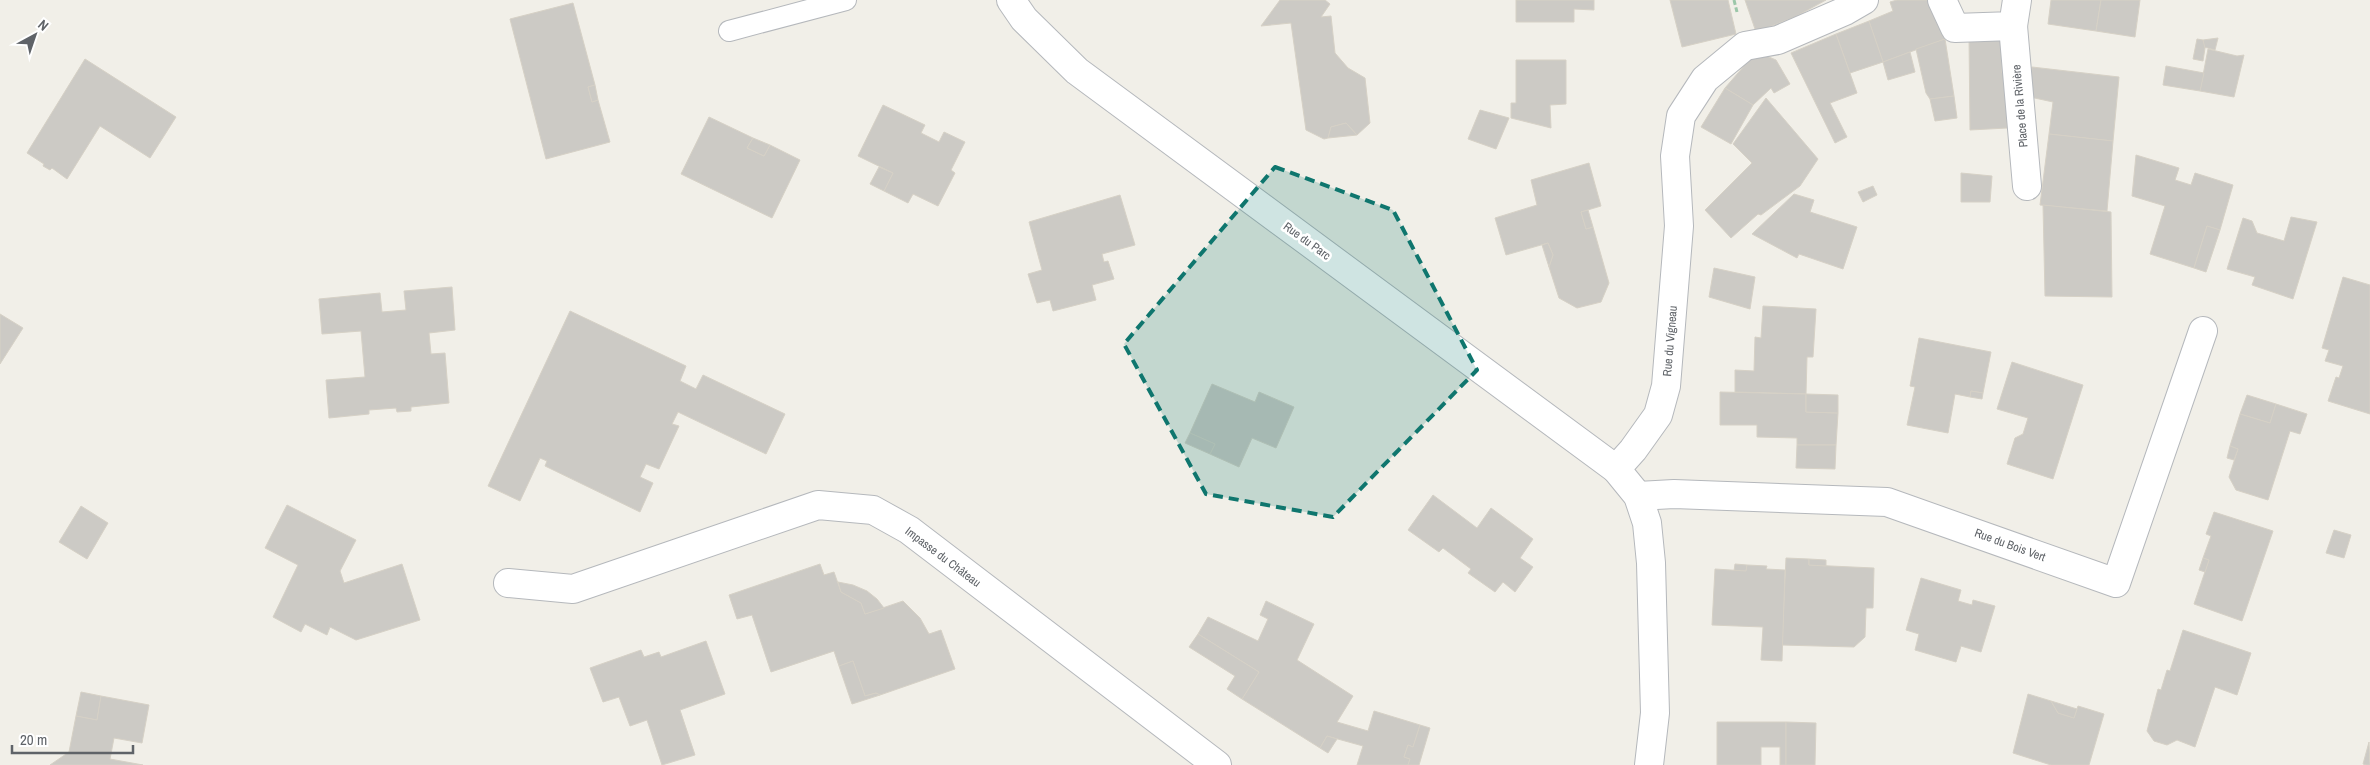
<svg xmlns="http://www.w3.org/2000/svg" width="2370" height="765" viewBox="0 0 2370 765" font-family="'Archivo Narrow',sans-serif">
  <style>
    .building { fill: #cccac5; stroke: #d6d1c6 }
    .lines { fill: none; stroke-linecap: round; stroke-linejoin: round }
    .service-casing { stroke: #b5b8bc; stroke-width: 22 }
    .minor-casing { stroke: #b5b8bc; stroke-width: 30 }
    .path { stroke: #9cc7a9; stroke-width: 3; stroke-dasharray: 5 2.5; stroke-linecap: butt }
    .service { stroke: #fff; stroke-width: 20 }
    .minor { stroke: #fff; stroke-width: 28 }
    .marked { fill: #0f766e; fill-opacity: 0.2; stroke: #0f766e; stroke-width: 4; stroke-dasharray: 10 6; stroke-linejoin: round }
    .labels { text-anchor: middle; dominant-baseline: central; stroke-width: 5; stroke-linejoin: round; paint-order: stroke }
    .street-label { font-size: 12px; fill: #5f6368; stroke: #fff }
  </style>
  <rect width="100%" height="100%" fill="#f1efe8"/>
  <g class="building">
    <polygon points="1280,0 1325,0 1330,4 1321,17 1331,16 1335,53 1348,68 1365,78 1370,123 1357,135 1346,123 1331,127 1328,138 1324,139 1306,130 1291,23 1261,26"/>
    <polygon points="1516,0 1594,0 1594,10 1574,9 1574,22 1516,22"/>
    <polygon points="1670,0 1728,0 1736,34 1682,47"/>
    <polygon points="1745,0 1826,0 1795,17 1756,32"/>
    <polygon points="1897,0 1931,0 1945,39 1883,62 1869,21 1893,11 1890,2"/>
    <polygon points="2051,0 2101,0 2096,31 2048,24"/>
    <polygon points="2101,0 2140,0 2135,37 2096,31"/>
    <polygon points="573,3 595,85 588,87 592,102 598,100 610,142 546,159 510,19"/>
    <polygon points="1869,21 1883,62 1850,73 1836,34"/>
    <polygon points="1836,34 1857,93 1830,103 1847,137 1835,143 1791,53"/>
    <polygon points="1969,36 2001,36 2002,73 2005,73 2007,128 1970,130"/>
    <polygon points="2218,38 2215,50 2204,47 2203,40"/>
    <polygon points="1945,39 1954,96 1930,99 1926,93 1916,49"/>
    <polygon points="2197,39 2203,40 2205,48 2203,61 2193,59"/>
    <polygon points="2208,49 2237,56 2244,55 2234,97 2200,91"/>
    <polygon points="1910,52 1915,72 1888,80 1883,62"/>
    <polygon points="1762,54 1776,60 1790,84 1774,93 1771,88 1753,105 1725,88 1751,58"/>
    <polygon points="85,59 176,117 150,158 100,126 67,179 52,168 50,170 43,166 44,164 27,153"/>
    <polygon points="1516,60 1566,60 1566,104 1550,105 1551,128 1511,118 1511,103 1516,103"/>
    <polygon points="2166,66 2204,73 2200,91 2163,85"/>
    <polygon points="2032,67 2119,77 2113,141 2049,134 2053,102 2030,97"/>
    <polygon points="595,85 598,100 592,102 588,87"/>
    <polygon points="1725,88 1753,105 1731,144 1701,127"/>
    <polygon points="1954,96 1957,118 1935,121 1930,99"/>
    <polygon points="1766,98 1818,159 1800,186 1761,215 1758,214 1731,238 1705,210 1752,163 1733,144"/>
    <polygon points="883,105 925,125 921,133 939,142 944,132 965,142 951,170 955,173 938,206 913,194 908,203 884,191 893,173 858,156"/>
    <polygon points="1480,110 1509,118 1496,149 1468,139"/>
    <polygon points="709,117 753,138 747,148 764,156 770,145 800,160 772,218 681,174"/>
    <polygon points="1346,123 1357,135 1328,138 1331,127"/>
    <polygon points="2049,134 2113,141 2107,211 2040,205"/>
    <polygon points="753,138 770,145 764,156 747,148"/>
    <polygon points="2136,155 2179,168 2175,180 2191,185 2195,173 2233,185 2220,230 2207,226 2194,268 2150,254 2165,206 2132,196"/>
    <polygon points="1589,163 1601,206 1581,212 1586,229 1593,227 1609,283 1601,302 1577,308 1559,298 1549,267 1553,255 1548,243 1506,255 1495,218 1537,205 1531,180"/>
    <polygon points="879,167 893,173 884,191 870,184"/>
    <polygon points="1961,173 1992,176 1990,202 1961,202"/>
    <polygon points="1873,186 1877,195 1863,202 1858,192"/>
    <polygon points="1794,194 1814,200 1810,212 1857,227 1843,269 1799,254 1797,258 1752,234"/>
    <polygon points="1120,195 1135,245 1102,254 1104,262 1108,261 1114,279 1092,285 1096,300 1053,311 1050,300 1037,303 1028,274 1042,270 1029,222"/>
    <polygon points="2043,205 2111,212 2112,297 2045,296"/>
    <polygon points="1588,210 1593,227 1586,229 1581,212"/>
    <polygon points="2291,217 2317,222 2293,299 2252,285 2255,277 2227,269 2243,218 2252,221 2257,233 2284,241"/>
    <polygon points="2207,226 2220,230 2206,272 2194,268"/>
    <polygon points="1548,243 1553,255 1549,267 1542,245"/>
    <polygon points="1714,268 1755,277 1750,309 1709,297"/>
    <polygon points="2343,277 2370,285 2370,414 2328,401 2336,377 2339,378 2343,366 2325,361 2329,350 2322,348"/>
    <polygon points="452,287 455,330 429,333 431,354 445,353 449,403 411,407 411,411 397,412 396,408 369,410 369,414 329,418 326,380 365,377 361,331 322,334 319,299 380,293 382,312 406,310 404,291"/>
    <polygon points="1763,306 1816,309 1813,357 1807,357 1806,394 1735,392 1735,370 1754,371 1755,337 1761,338"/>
    <polygon points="570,311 686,366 680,381 696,389 703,375 785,414 766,454 678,412 672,424 679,426 659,469 646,464 640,477 653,483 640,512 545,466 547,461 540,458 520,501 488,486"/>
    <polygon points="0,314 23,328 0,364"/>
    <polygon points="1919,338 1991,352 1983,393 1971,391 1970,397 1955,394 1948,433 1907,425 1915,387 1910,386"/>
    <polygon points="2012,362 2083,385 2053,479 2007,464 2015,438 2023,434 2028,418 1997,409"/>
    <polygon points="1212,384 1255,402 1259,392 1294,407 1276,448 1252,438 1239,467 1210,454 1215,444 1190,433"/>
    <polygon points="1971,391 1983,393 1982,399 1970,397"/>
    <polygon points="1720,392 1806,394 1806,412 1838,413 1836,445 1797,445 1797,438 1757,437 1757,425 1720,425"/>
    <polygon points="1806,394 1838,395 1838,413 1806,412"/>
    <polygon points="2247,395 2276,404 2270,423 2240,414"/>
    <polygon points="2276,404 2307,414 2300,434 2290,431 2268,500 2236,490 2229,477 2238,449 2230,446 2240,414 2270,423"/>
    <polygon points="1190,433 1215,444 1210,454 1185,443"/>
    <polygon points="1797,445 1836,445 1835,469 1796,468"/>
    <polygon points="2230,446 2238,449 2234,460 2227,458"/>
    <polygon points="1433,495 1477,528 1491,508 1533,539 1520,558 1533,567 1515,592 1503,582 1495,592 1468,573 1471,569 1443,548 1439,552 1408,530"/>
    <polygon points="287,505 356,540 340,571 344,583 402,564 420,620 356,640 330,627 327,635 305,624 301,632 273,617 298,565 265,548"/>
    <polygon points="81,506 108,523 87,559 59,542"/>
    <polygon points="2214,512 2273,531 2242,621 2194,604 2209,560 2203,558 2211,536 2206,534"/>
    <polygon points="2334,530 2351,535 2344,558 2326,553"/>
    <polygon points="1786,558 1809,559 1809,565 1874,568 1873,608 1866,608 1865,637 1854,647 1782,645"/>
    <polygon points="2203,558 2209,560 2205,572 2199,570"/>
    <polygon points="1809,559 1826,560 1826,566 1809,565"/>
    <polygon points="820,564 824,575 834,572 841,592 861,603 865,614 903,601 920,618 929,634 941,630 955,669 880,695 876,693 865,696 853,661 839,666 834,651 771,672 752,615 737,619 729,595"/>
    <polygon points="1735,564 1747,565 1746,571 1734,571"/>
    <polygon points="1747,565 1767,566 1766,569 1785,570 1782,661 1761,660 1763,627 1712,625 1715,569 1746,571"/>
    <polygon points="1921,578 1961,590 1958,601 1972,605 1973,600 1995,606 1981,652 1961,646 1956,662 1915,650 1919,634 1906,630"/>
    <polygon points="838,582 853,585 867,591 877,599 884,608 865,614 861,603 841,592"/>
    <polygon points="1266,601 1314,624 1297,660 1353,696 1337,722 1368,731 1374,711 1420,725 1413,747 1408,745 1404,757 1410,759 1408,765 1357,765 1363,746 1327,736 1320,748 1242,699 1259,672 1198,634 1208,617 1258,641 1268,619 1260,615"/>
    <polygon points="2183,630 2251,653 2237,695 2215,687 2195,747 2177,740 2167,745 2154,741 2147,731 2158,689 2161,690 2167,670 2170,671"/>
    <polygon points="1198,634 1259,672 1242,699 1227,689 1235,676 1189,647"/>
    <polygon points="706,641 725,694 680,710 695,755 662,765 647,720 630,726 619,697 603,702 590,668 641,650 644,657 659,652 661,657"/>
    <polygon points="853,661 865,696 876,693 880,695 852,704 839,666"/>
    <polygon points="81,692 101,696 97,720 76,716"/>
    <polygon points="2028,694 2051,701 2058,713 2074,718 2078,706 2104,714 2089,765 2051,765 2013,753"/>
    <polygon points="101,696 149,705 142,743 114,738 110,759 143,765 50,765 69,752 76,716 97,720"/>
    <polygon points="2051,701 2077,709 2074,718 2058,713"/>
    <polygon points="1717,722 1786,722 1786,765 1780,765 1780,747 1761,747 1761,765 1717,765"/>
    <polygon points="1786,722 1816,723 1815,765 1786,765"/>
    <polygon points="1420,725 1430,728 1419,765 1408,765 1410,759 1404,757 1408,745 1413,747"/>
    <polygon points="1327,736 1337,739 1328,753 1320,748"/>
    <polygon points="2369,742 2370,765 2366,765 2363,764"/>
  </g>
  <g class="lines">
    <g class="service-casing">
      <polyline id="service" points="729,31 846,0"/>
    </g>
    <g class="minor-casing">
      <g id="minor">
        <polyline points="1011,0 1024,19 1077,71 1616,469"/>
        <polyline points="1942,0 1955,28 2013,26 2017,0"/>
        <polyline points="2013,26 2027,186"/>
        <polyline points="1638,496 1674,494 1887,502 2116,583 2203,331"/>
        <polyline points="508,583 573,589 818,505 873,510 909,530 1217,765"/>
        <polyline points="1649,765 1655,713 1651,563 1647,523 1638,496 1616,469 1633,450 1658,415 1666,386 1679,226 1675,156 1681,116 1705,79 1745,46 1778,40 1845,11 1864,0"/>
      </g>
    </g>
    <polyline class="path" points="1734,0 1737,12"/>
    <use href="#service" class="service"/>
    <use href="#minor" class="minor"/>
  </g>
  <path class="marked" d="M1275,167l118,43 84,160 -144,147 -127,-23 -82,-150z"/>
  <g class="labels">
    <g class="street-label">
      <text transform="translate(2020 106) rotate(-95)">Place de la Rivière</text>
      <text transform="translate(1307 241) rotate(36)">Rue du Parc</text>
      <text transform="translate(1670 341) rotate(-85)">Rue du Vigneau</text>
      <text transform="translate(2010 545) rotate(20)">Rue du Bois Vert</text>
      <text transform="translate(943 557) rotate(37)">Impasse du Château</text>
    </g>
  </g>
  <g transform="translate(35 35) rotate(40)" stroke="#ffffff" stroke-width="4" paint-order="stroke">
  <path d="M0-4L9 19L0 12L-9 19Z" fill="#5f6368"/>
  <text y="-8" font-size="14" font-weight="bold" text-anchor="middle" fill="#5f6368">N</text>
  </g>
  <path d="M12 745v8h121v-8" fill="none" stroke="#5f6368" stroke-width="2.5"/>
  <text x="20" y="745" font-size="15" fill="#5f6368" stroke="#ffffff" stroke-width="4" paint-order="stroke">20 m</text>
</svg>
